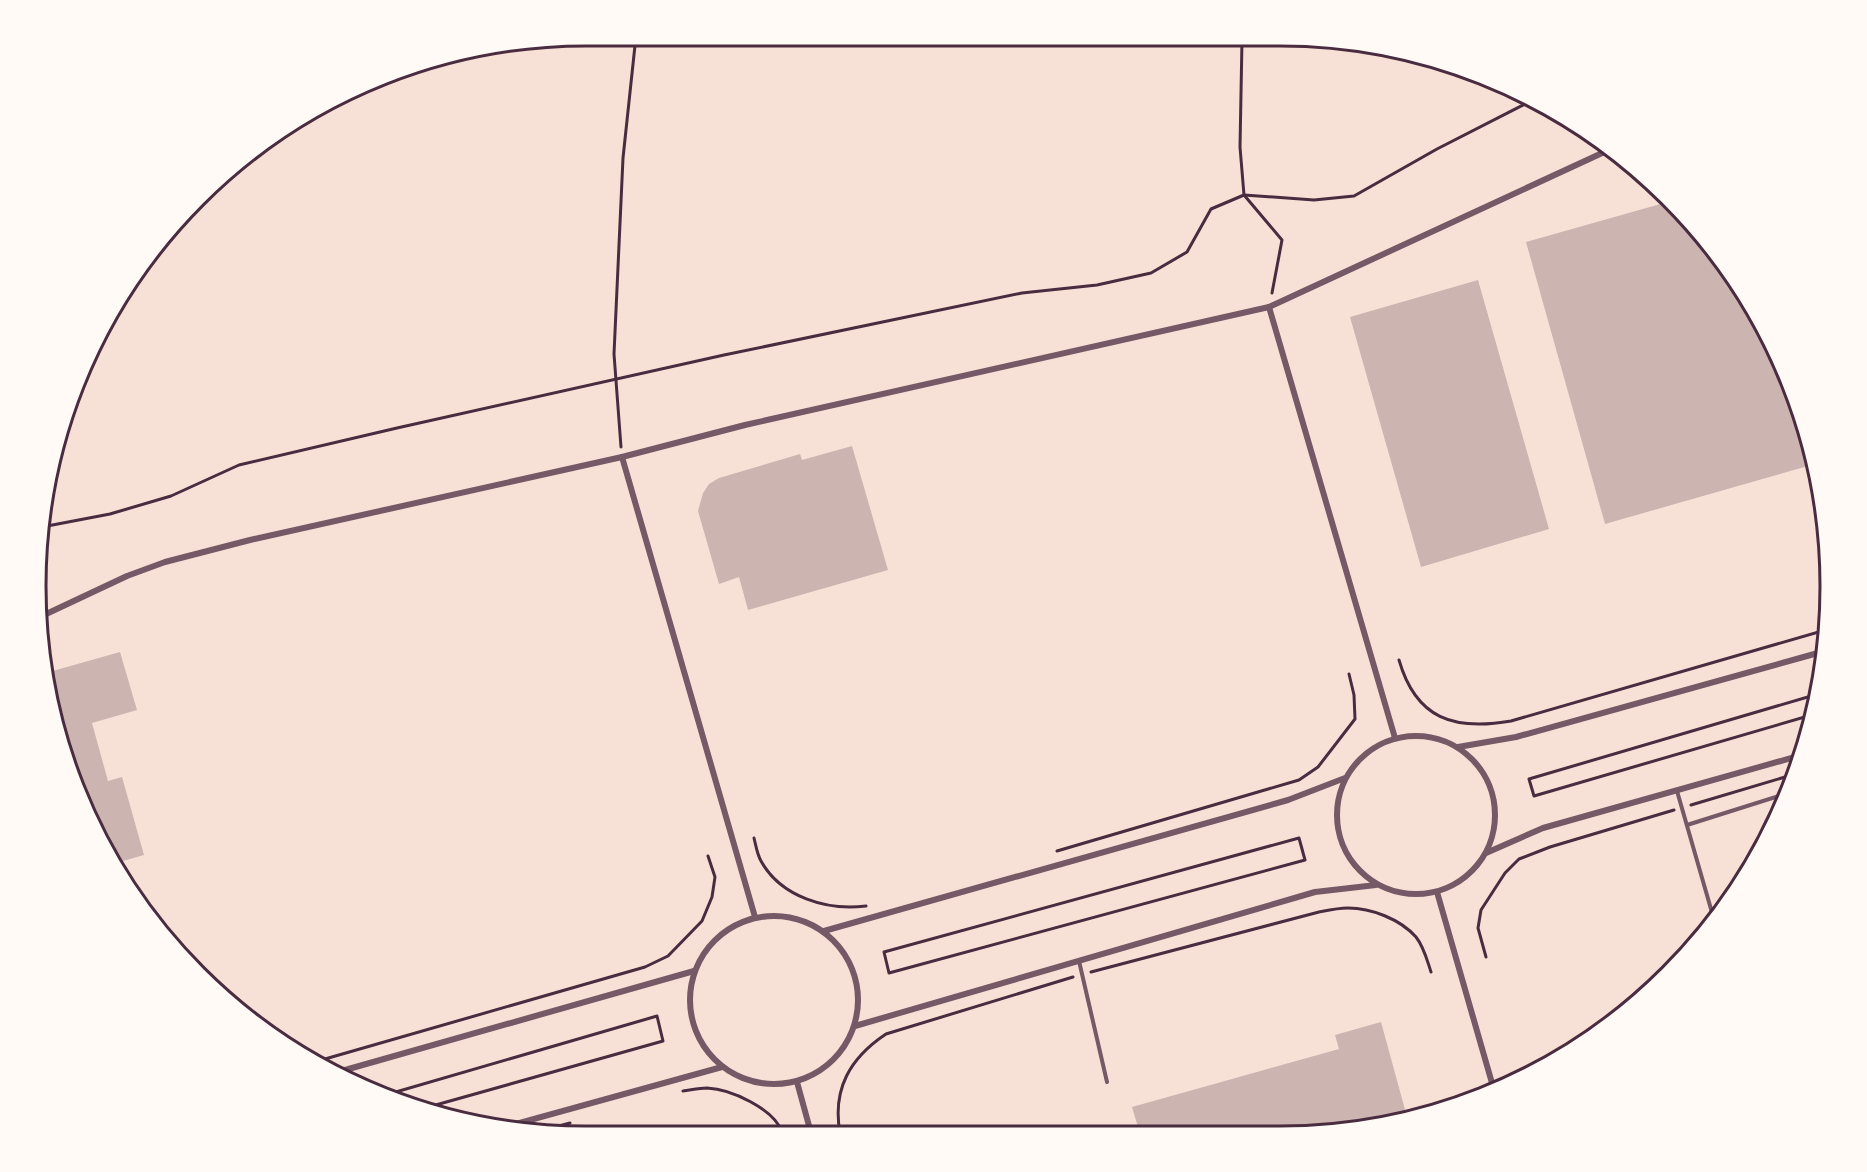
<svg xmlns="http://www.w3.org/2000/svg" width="1867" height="1172" viewBox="0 0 1867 1172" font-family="'Public Sans',sans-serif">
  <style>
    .building { fill: #ccb4b1 }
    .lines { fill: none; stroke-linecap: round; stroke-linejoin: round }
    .path { stroke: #4a2c40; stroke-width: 3 }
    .service { stroke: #755966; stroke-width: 4 }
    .minor { stroke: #755966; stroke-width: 6 }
    .rim { fill: none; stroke: #4a2c40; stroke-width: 3 }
  </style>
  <rect width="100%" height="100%" fill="#f7e1d7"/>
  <g class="building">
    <polygon points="1671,201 1695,224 1757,311 1802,410 1815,464 1605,524 1526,242"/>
    <polygon points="1478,280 1549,529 1421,567 1350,317"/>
    <polygon points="852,446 888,570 748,610 739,577 719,584 698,511 703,493 709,484 719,478 800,454 802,460"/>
    <polygon points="120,652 137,710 92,723 108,781 122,777 144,855 116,863 55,729 49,672"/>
    <polygon points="1381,1022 1407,1117 1317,1135 1140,1134 1132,1107 1339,1049 1335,1035"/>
  </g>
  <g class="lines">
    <g class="path">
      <polyline points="1242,40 1240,147 1244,195 1282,240 1272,293"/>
      <polyline points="621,447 614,354 623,158 636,36"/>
      <polyline points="42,527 110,514 171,496 239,465 397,428 724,355 1022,293 1097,285 1151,273 1187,252 1211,209 1244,195 1314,200 1354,196 1437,149 1531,101"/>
      <path d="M1399,660c17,59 55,71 112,61l318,-92"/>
      <polyline points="1815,714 1534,796 1529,779 1818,694"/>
      <polyline points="1691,805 1795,774"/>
      <path d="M754,838c2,8 3,16 7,23 20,36 66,50 105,45"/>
      <polygon points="1299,838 1305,860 889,973 884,952"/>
      <polyline points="1057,851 1299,780 1318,767 1355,719 1354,695 1349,674"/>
      <polyline points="1486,957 1478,928 1481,910 1505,873 1519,859 1550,847 1674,810"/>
      <path d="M1091,972l228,-60c10,-2 19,-4 29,-4 23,0 52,11 68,29 8,10 11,23 15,35"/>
      <polyline points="318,1061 645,967 668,956 702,921 712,897 715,877 708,856"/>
      <path d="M683,1091c8,-1 16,-3 24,-3 24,1 67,21 75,44"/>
      <polyline points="382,1096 657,1016 663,1041 425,1108"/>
      <polyline points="540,1131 570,1123"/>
      <path d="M840,1133c-8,-44 10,-75 46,-99l187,-57"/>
    </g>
    <g class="service">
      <polyline points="1677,791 1715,923"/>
      <polyline points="1687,825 1788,793"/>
      <polyline points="1079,961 1107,1082"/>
    </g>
    <g class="minor">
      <polyline points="1269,307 1395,738"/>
      <polyline points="622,457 755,917"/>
      <polyline points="44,615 127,576 165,562 250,540 622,457 745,425 1269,307 1613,148"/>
      <circle cx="1416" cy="815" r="79"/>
      <polyline points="1458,747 1516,737 1825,651"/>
      <polyline points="1486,853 1543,828 1802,755"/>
      <polyline points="1437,892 1494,1090"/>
      <circle cx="774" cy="1000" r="84"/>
      <polyline points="824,931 1288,800 1345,778"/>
      <polyline points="855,1026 1315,892 1376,885"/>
      <polyline points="338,1072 694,971"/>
      <polyline points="797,1082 811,1133"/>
      <polyline points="501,1128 722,1067"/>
    </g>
  </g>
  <path d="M0 0H1867V1172H0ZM586 46H1280A540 540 0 0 1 1820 586V586A540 540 0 0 1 1280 1126H586A540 540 0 0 1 46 586V586A540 540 0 0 1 586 46Z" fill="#fffaf5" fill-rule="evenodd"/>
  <path class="rim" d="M586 46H1280A540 540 0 0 1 1820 586V586A540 540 0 0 1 1280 1126H586A540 540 0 0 1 46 586V586A540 540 0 0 1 586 46Z"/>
</svg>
